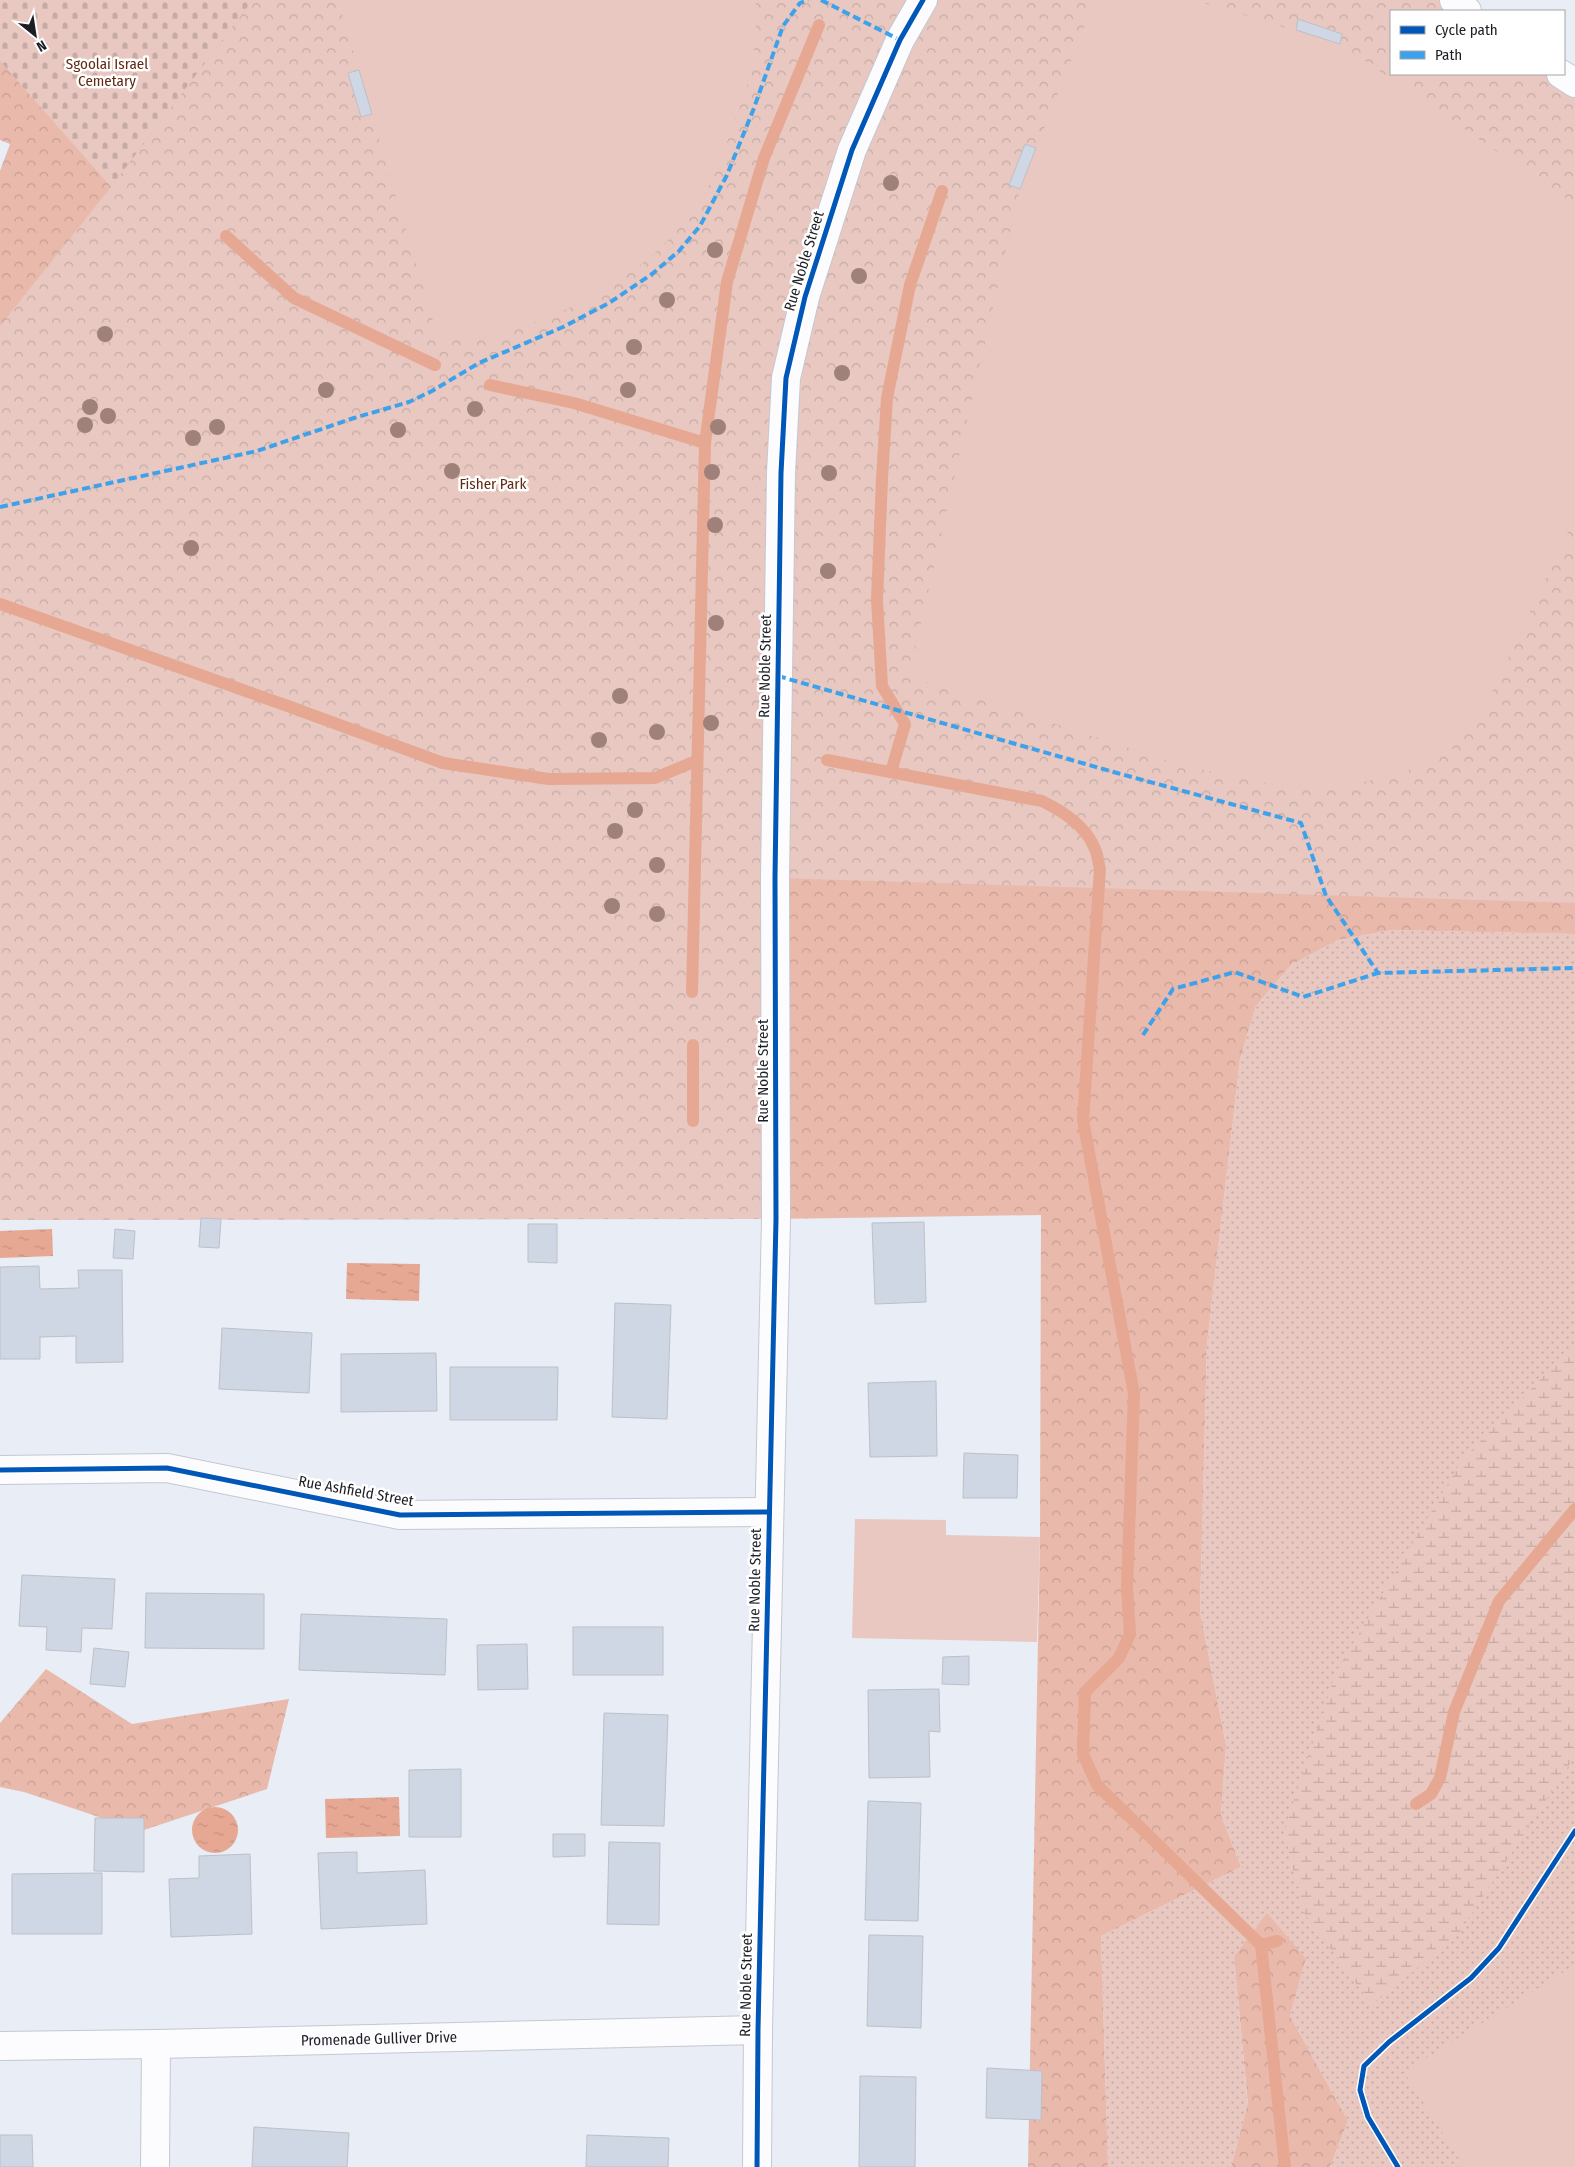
<svg xmlns="http://www.w3.org/2000/svg" width="1575" height="2167" viewBox="0 0 1575 2167" font-family="'Fira Sans Condensed',sans-serif">
  <style>
    .grass { fill: url(#grass-dots) }
    .forest { fill: url(#forest-crowns) }
    .wetland { fill: url(#wetland-marsh) }
    .cemetery { fill: url(#cemetery-stones) }
    .park { fill: url(#park-crowns) }
    .garden { fill: #e8c8c0 }
    .water { fill: url(#water-ripples) }
    .lines { fill: none; stroke-linecap: round; stroke-linejoin: round }
    .stream { stroke: #e6a893; stroke-width: 12 }
    .building { fill: #cfd6e4; stroke: #bdc0c7 }
    .minor-casing { stroke: #c5c8d0; stroke-width: 30 }
    .minor { stroke: #fcfcfe; stroke-width: 28 }
    .quiet { stroke: #3da2eb; stroke-width: 4; stroke-dasharray: 8 4; stroke-linecap: butt }
    .cycleway-casing { stroke: #fff; stroke-width: 8 }
    .cycleway { stroke: #0057b8; stroke-width: 5 }
    .tree { fill: #9f8179 }
    .labels { text-anchor: middle; dominant-baseline: central; stroke-width: 5; stroke-linejoin: round; paint-order: stroke }
    .park-label { font-size: 15px; fill: #632912; stroke: #fff }
    .street-label { font-size: 15px; fill: #1b1e24; stroke: #fff }
  </style>
  <defs>
    <pattern id="grass-dots" width="8" height="8" patternUnits="userSpaceOnUse" patternTransform="scale(1.25)"><rect width="8" height="8" fill="#e8c8c0"/><path d="M2 2h.1M6 6h.1" fill="none" stroke="#c6aba5" stroke-width="1.8" stroke-linecap="round"/></pattern>
    <pattern id="forest-crowns" width="20" height="18" patternUnits="userSpaceOnUse" patternTransform="scale(1.25)"><rect width="20" height="18" fill="#e9b9ab"/><path d="M2 6a3 3 0 1 1 6 0M12 15a3 3 0 1 1 6 0" fill="none" stroke="#c79f93"/></pattern>
    <pattern id="wetland-marsh" width="20" height="14" patternUnits="userSpaceOnUse" patternTransform="scale(1.25)"><rect width="20" height="14" fill="#e8c8c0"/><path d="M1 5h8M5 5V1M11 12h8M15 12V8" fill="none" stroke="#c6aba5"/></pattern>
    <pattern id="cemetery-stones" width="16" height="16" patternUnits="userSpaceOnUse" patternTransform="scale(1.25)"><rect width="16" height="16" fill="#e8c8c0"/><path d="M2 7V4a2 2 0 0 1 4 0v3zM10 15v-3a2 2 0 0 1 4 0v3z" fill="#c6aba5"/></pattern>
    <pattern id="park-crowns" width="20" height="18" patternUnits="userSpaceOnUse" patternTransform="scale(1.25)"><rect width="20" height="18" fill="#e8c8c0"/><path d="M2 6a3 3 0 1 1 6 0M12 15a3 3 0 1 1 6 0" fill="none" stroke="#c6aba5"/></pattern>
    <pattern id="water-ripples" width="26" height="14" patternUnits="userSpaceOnUse" patternTransform="scale(1.25)"><rect width="26" height="14" fill="#e6a893"/><path d="M2 4q2-2 4 0t4 0M15 11q2-2 4 0t4 0" fill="none" stroke="#c5907f"/></pattern>
  </defs>
  <rect width="100%" height="100%" fill="#e8edf6"/>
  <polygon class="grass" points="1392,930 1575,934 1575,2167 1330,2167 1348,2121 1290,2016 1306,1959 1234,1957 1248,2105 1231,2167 1108,2167 1101,1936 1241,1867 1221,1815 1226,1745 1200,1611 1207,1344 1240,1059 1256,1006 1291,965 1338,940"/>
  <g class="forest">
    <polygon points="189,0 319,0 0,442 0,171 10,144 0,140 0,38"/>
    <polygon points="1575,808 1575,934 1392,930 1338,940 1291,965 1256,1006 1240,1059 1207,1344 1200,1611 1226,1745 1221,1815 1241,1867 1101,1936 1108,2167 1028,2167 1040,1537 1041,1215 776,1219 775,878"/>
    <polygon points="46,1669 132,1724 289,1699 267,1789 141,1831 24,1792 0,1787 0,1723"/>
    <polygon points="1267,1913 1306,1959 1290,2016 1348,2121 1330,2167 1231,2167 1248,2104 1234,1957"/>
  </g>
  <polygon class="wetland" points="1575,1344 1575,1756 1458,1935 1372,2005 1302,1910 1284,1830 1336,1672 1462,1460"/>
  <polygon class="cemetery" points="0,0 253,0 111,187 0,61"/>
  <polygon class="park" points="253,0 1454,0 1467,11 1391,11 1391,74 1561,74 1575,83 1575,903 776,878 776,1219 0,1220 0,326 111,187"/>
  <g class="garden">
    <path d="M338,0h418c1,27 -1,56 -8,83 -4,14 -10,28 -15,43 -6,15 -10,31 -17,46 -33,72 -102,120 -175,148 -37,13 -62,25 -103,18z"/>
    <polygon points="1106,0 1194,0 1340,44 1575,205 1575,517 1483,711 1452,748 1454,751 1405,772 1352,785 1296,788 1233,777 1172,762 909,676 1020,189 1089,15 1098,3"/>
    <polygon points="855,1519 946,1520 946,1535 1040,1537 1037,1642 852,1638"/>
    <polygon points="1575,1965 1575,2167 1464,2167 1404,2072"/>
  </g>
  <g class="water">
    <polygon points="52,1229 53,1256 0,1258 0,1231"/>
    <polygon points="347,1263 420,1264 419,1301 346,1299"/>
    <polygon points="399,1797 400,1836 326,1838 325,1799"/>
    <circle cx="215" cy="1830" r="23"/>
  </g>
  <g class="lines">
    <g class="stream">
      <polyline points="226,236 294,298 435,365"/>
      <polyline points="490,385 574,403 705,443"/>
      <polyline points="0,604 285,705 443,763 549,779 655,778 696,761"/>
      <path d="M827,760l215,41c22,11 44,25 53,48 3,6 3,14 5,20l-17,251 51,274 -7,193 3,47 -11,24 -34,34 -2,62 14,31 164,160 24,222"/>
      <polyline points="891,772 905,724 882,686 877,600 882,479 887,398 910,285 942,191"/>
      <polyline points="692,992 705,443 727,282 764,158 819,25"/>
      <polyline points="693,1121 693,1045"/>
      <polyline points="1416,1804 1431,1794 1440,1778 1454,1712 1499,1601 1575,1509"/>
      <polyline points="1261,1945 1277,1941"/>
    </g>
  </g>
  <g class="building">
    <polygon points="1298,19 1342,34 1340,44 1296,30"/>
    <polygon points="359,70 372,114 361,117 348,73"/>
    <polygon points="1025,144 1036,148 1020,189 1009,185"/>
    <polygon points="201,1218 221,1219 219,1248 199,1247"/>
    <polygon points="924,1222 926,1302 875,1304 872,1223"/>
    <polygon points="528,1224 557,1224 557,1263 528,1262"/>
    <polygon points="115,1229 135,1231 133,1259 113,1258"/>
    <polygon points="39,1266 40,1289 79,1288 78,1270 122,1270 123,1362 76,1363 76,1336 40,1337 40,1359 0,1359 0,1267"/>
    <polygon points="615,1303 671,1305 667,1419 612,1417"/>
    <polygon points="222,1328 312,1333 309,1393 219,1389"/>
    <polygon points="436,1353 437,1411 341,1412 341,1354"/>
    <polygon points="450,1367 558,1367 557,1420 450,1420"/>
    <polygon points="936,1381 937,1456 870,1457 868,1383"/>
    <polygon points="964,1453 1018,1455 1017,1498 963,1498"/>
    <polygon points="22,1575 115,1579 112,1629 82,1628 81,1652 46,1650 47,1627 19,1626"/>
    <polygon points="146,1593 264,1594 264,1649 145,1648"/>
    <polygon points="301,1614 447,1619 445,1675 299,1670"/>
    <rect x="573" y="1627" width="90" height="48"/>
    <polygon points="527,1644 528,1689 478,1690 477,1645"/>
    <polygon points="94,1648 129,1652 125,1687 90,1684"/>
    <polygon points="969,1656 969,1685 942,1684 943,1657"/>
    <polygon points="939,1689 940,1732 929,1731 930,1777 869,1778 868,1690"/>
    <polygon points="604,1713 668,1715 664,1826 601,1825"/>
    <polygon points="461,1769 461,1837 409,1837 409,1770"/>
    <polygon points="868,1801 921,1803 918,1921 865,1920"/>
    <polygon points="95,1818 144,1818 144,1872 94,1871"/>
    <polygon points="553,1834 585,1834 585,1856 553,1857"/>
    <polygon points="609,1842 660,1843 659,1925 607,1924"/>
    <polygon points="357,1852 357,1873 425,1870 427,1924 321,1929 318,1853"/>
    <polygon points="250,1854 252,1934 171,1937 169,1879 199,1878 199,1856"/>
    <polygon points="102,1873 102,1934 12,1934 12,1874"/>
    <polygon points="869,1935 923,1936 921,2028 867,2026"/>
    <polygon points="987,2068 1042,2071 1041,2120 986,2118"/>
    <polygon points="860,2076 916,2077 915,2167 859,2167"/>
    <polygon points="254,2127 349,2133 347,2167 252,2167"/>
    <polygon points="0,2135 32,2135 33,2167 0,2167"/>
    <polygon points="587,2135 669,2138 668,2167 586,2167"/>
  </g>
  <g class="lines">
    <g class="minor-casing">
      <g id="minor">
        <polyline points="1454,0 1467,11"/>
        <polyline points="1561,74 1575,83"/>
        <polyline points="0,1470 167,1468 400,1515 769,1512"/>
        <path id="s1" d="M0,2046l156,-2 602,-14"/>
        <polyline points="155,2167 156,2044"/>
        <polyline points="757,2167 758,2030 776,1219 775,878 781,473 786,378 805,297 852,150 900,40 923,0"/>
      </g>
    </g>
    <use href="#minor" class="minor"/>
    <g class="quiet">
      <polyline points="821,0 900,40"/>
      <polyline points="0,507 257,451 354,418 409,402 432,391 479,363 563,327 609,303 652,274 679,251 700,226 727,175 754,108 783,26 800,3 808,0"/>
      <polyline points="778,676 1117,773 1301,823 1326,896 1378,973 1575,968"/>
      <polyline points="1143,1035 1173,989 1235,972 1303,997 1378,973"/>
    </g>
    <g class="cycleway-casing">
      <g id="cycleway">
        <polyline points="0,1470 167,1468 400,1515 769,1512"/>
        <polyline points="757,2167 758,2030 776,1219 775,878 781,473 786,378 805,297 852,150 900,40 923,0"/>
        <polyline points="1398,2167 1368,2117 1360,2090 1364,2066 1389,2042 1471,1978 1499,1948 1575,1831"/>
      </g>
    </g>
    <use href="#cycleway" class="cycleway"/>
  </g>
  <g class="tree">
    <circle cx="891" cy="183" r="8"/>
    <circle cx="715" cy="250" r="8"/>
    <circle cx="859" cy="276" r="8"/>
    <circle cx="667" cy="300" r="8"/>
    <circle cx="105" cy="334" r="8"/>
    <circle cx="634" cy="347" r="8"/>
    <circle cx="842" cy="373" r="8"/>
    <circle cx="326" cy="390" r="8"/>
    <circle cx="628" cy="390" r="8"/>
    <circle cx="90" cy="407" r="8"/>
    <circle cx="475" cy="409" r="8"/>
    <circle cx="108" cy="416" r="8"/>
    <circle cx="85" cy="425" r="8"/>
    <circle cx="217" cy="427" r="8"/>
    <circle cx="718" cy="427" r="8"/>
    <circle cx="398" cy="430" r="8"/>
    <circle cx="193" cy="438" r="8"/>
    <circle cx="452" cy="471" r="8"/>
    <circle cx="712" cy="472" r="8"/>
    <circle cx="829" cy="473" r="8"/>
    <circle cx="715" cy="525" r="8"/>
    <circle cx="191" cy="548" r="8"/>
    <circle cx="828" cy="571" r="8"/>
    <circle cx="716" cy="623" r="8"/>
    <circle cx="620" cy="696" r="8"/>
    <circle cx="711" cy="723" r="8"/>
    <circle cx="657" cy="732" r="8"/>
    <circle cx="599" cy="740" r="8"/>
    <circle cx="635" cy="810" r="8"/>
    <circle cx="615" cy="831" r="8"/>
    <circle cx="657" cy="865" r="8"/>
    <circle cx="612" cy="906" r="8"/>
    <circle cx="657" cy="914" r="8"/>
  </g>
  <g class="labels">
    <g class="park-label">
      <text x="107" y="64">Sgoolai Israel<tspan x="107" dy="17">Cemetary</tspan></text>
      <text x="493" y="484">Fisher Park</text>
    </g>
    <g class="street-label">
      <text transform="translate(804 261) rotate(-73)">Rue Noble Street</text>
      <text transform="translate(765 666) rotate(-89)">Rue Noble Street</text>
      <text transform="translate(763 1071) rotate(-90)">Rue Noble Street</text>
      <text transform="translate(356 1491) rotate(10)">Rue Ashfield Street</text>
      <text transform="translate(755 1580) rotate(-89)">Rue Noble Street</text>
      <text transform="translate(746 1985) rotate(-89)">Rue Noble Street</text>
      <text stroke="none"><textPath href="#s1" startOffset="379">Promenade Gulliver Drive</textPath></text>
    </g>
  </g>
  <rect x="1390" y="10" width="175" height="65" fill="#ffffff" stroke="#a4a5a7"/>
  <rect x="1400" y="26" width="25" height="8" fill="#0057b8" stroke="#a4a5a7"/>
  <text x="1435" y="35" font-size="15" fill="#1b1e24">Cycle path</text>
  <rect x="1400" y="51" width="25" height="8" fill="#3da2eb" stroke="#a4a5a7"/>
  <text x="1435" y="60" font-size="15" fill="#1b1e24">Path</text>
  <g transform="translate(35 35) rotate(150)" stroke="#ffffff" stroke-width="4" paint-order="stroke">
  <path d="M0-4L9 19L0 12L-9 19Z" fill="#1b1e24"/>
  <text y="-8" font-size="14" font-weight="bold" text-anchor="middle" fill="#1b1e24">N</text>
  </g>
</svg>
